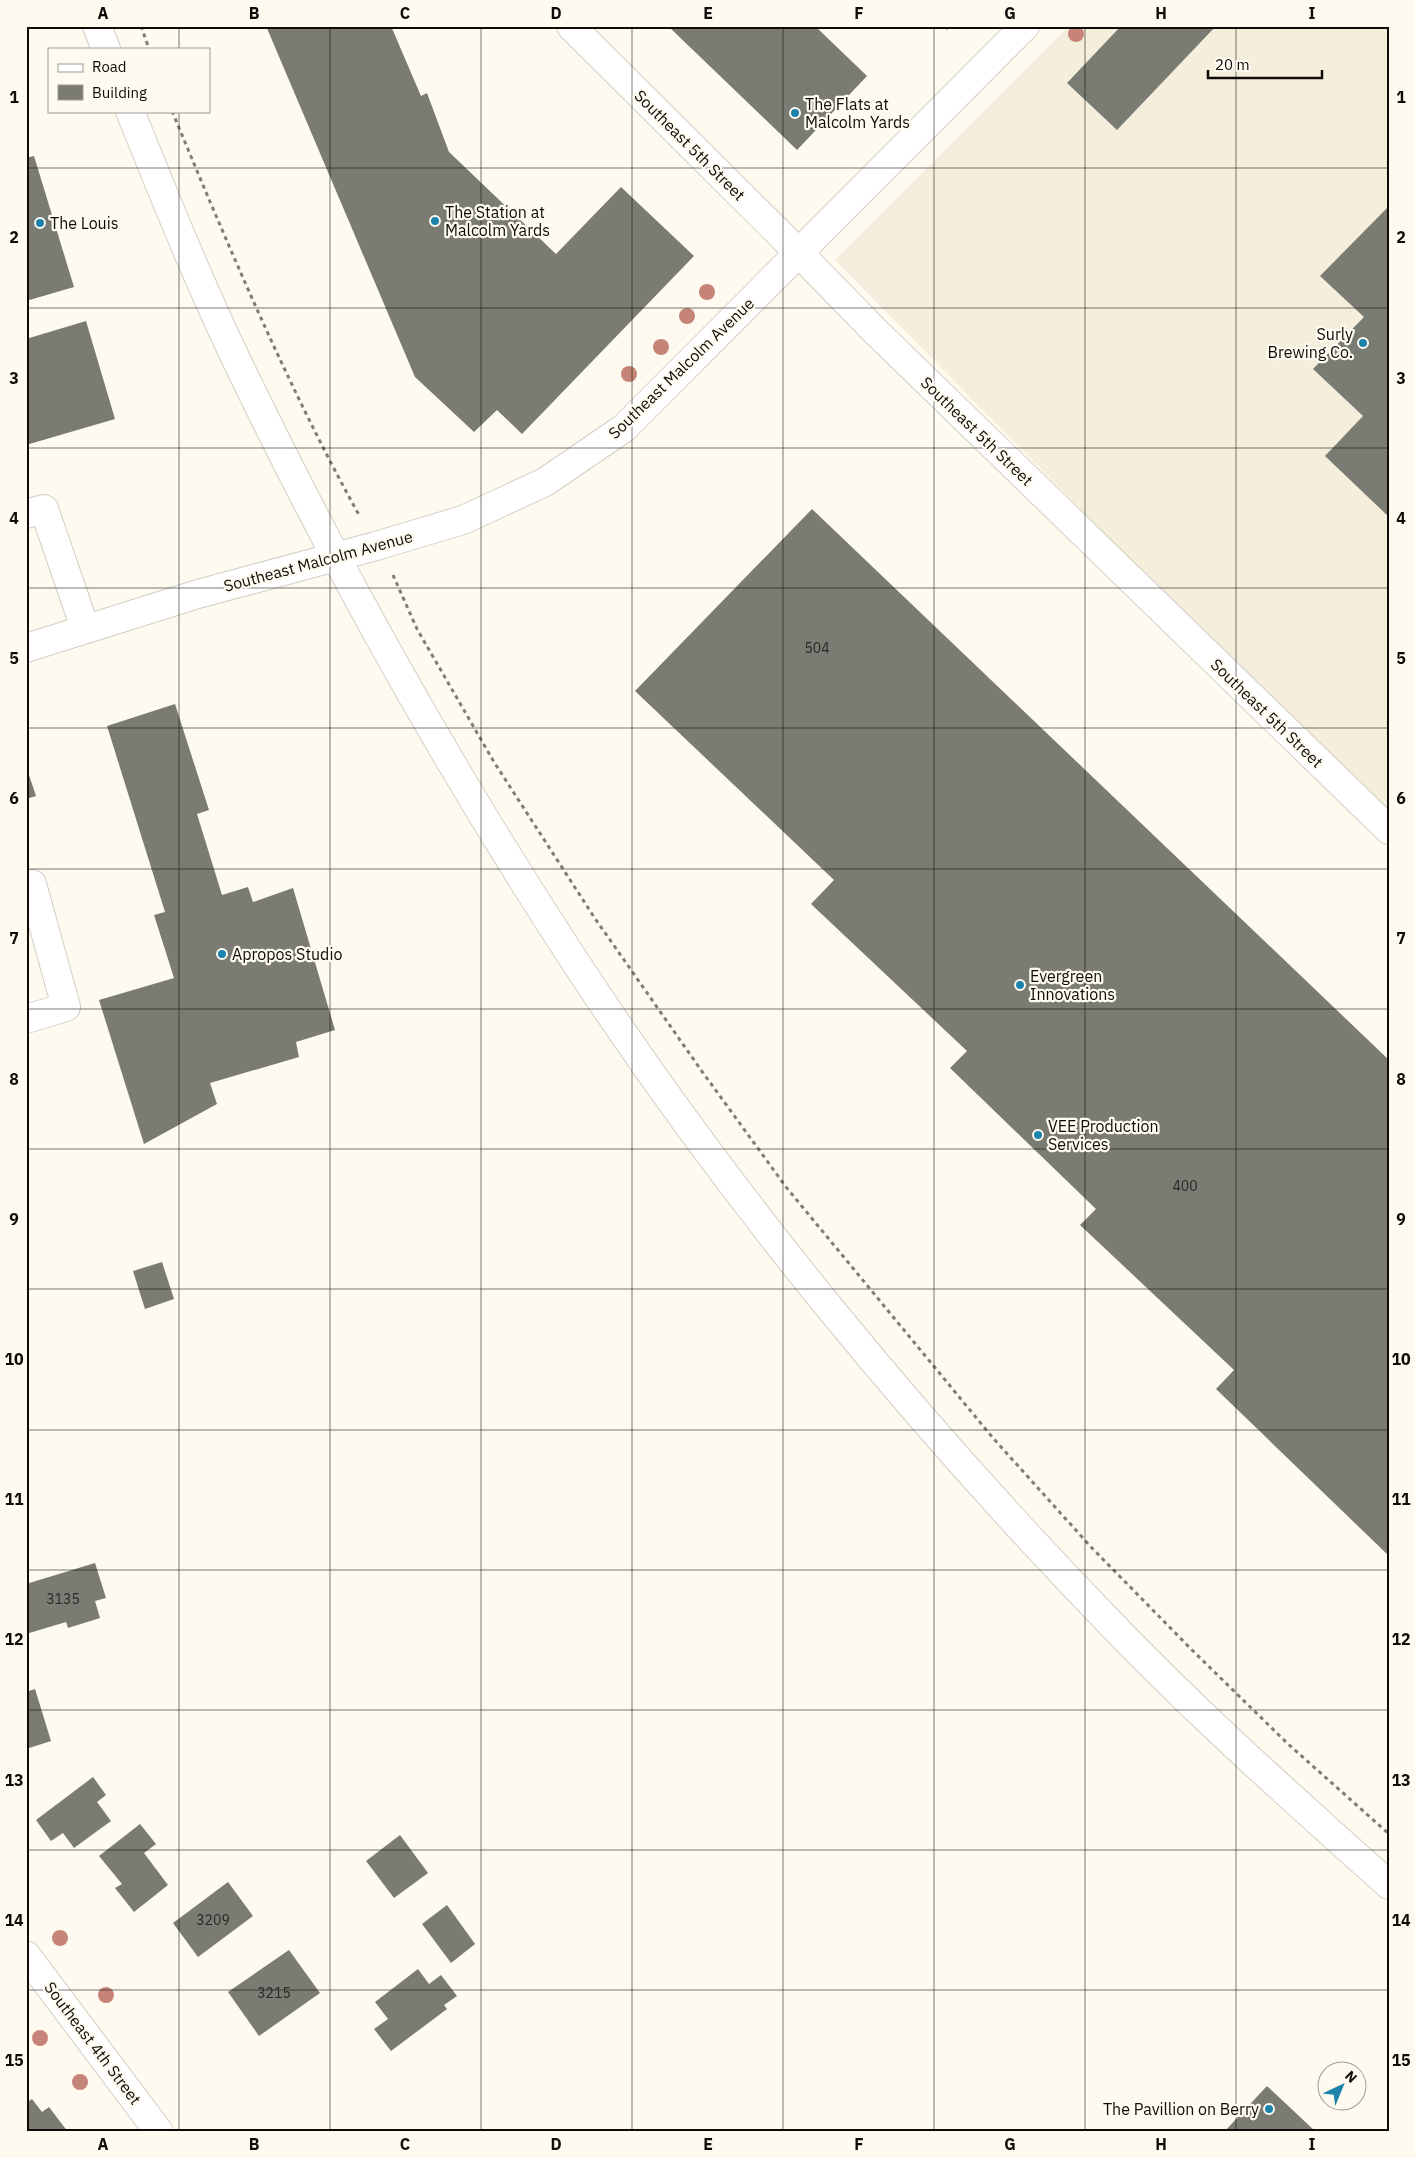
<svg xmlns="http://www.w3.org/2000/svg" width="1415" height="2158" viewBox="0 0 1415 2158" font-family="'IBM Plex Sans',sans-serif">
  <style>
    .built { fill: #f5eedd }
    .building { fill: #7a7c73 }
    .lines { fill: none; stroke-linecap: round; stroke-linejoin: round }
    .minor-casing { stroke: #d3cfc6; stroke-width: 30 }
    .path { stroke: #807d77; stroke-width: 3; stroke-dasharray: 4 4; stroke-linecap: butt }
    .minor { stroke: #fff; stroke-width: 28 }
    .tree { fill: #c68478 }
    .grid { fill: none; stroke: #0d0c09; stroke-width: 1; stroke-opacity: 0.55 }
    .poi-dot { fill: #1c83ac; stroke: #fefaf0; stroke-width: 2 }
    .labels { text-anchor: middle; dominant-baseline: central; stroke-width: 4.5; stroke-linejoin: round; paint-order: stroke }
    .number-label { font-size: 14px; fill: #282824 }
    .poi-label { font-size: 16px; fill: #0d0c09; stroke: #fefaf0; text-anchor: start }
    .street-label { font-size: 16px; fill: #0d0c09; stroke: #fefaf0 }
    .neatline { fill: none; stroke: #0d0c09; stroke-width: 2 }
    .grid-label { font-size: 16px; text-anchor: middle; font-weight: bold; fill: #0d0c09 }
  </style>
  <rect width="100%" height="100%" fill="#fefaf0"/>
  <polygon class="built" points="1069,26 1389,26 1389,822 835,260"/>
  <g class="building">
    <polygon points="266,26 391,26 421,96 427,93 449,152 556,254 621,187 694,256 522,434 497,410 474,432 415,377"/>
    <polygon points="668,26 815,26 867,76 797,150"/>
    <polygon points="1121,26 1216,26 1117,130 1067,83"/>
    <polygon points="34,156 74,287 26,301 26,158"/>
    <polygon points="1389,206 1389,517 1325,456 1363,416 1313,369 1364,317 1320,276"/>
    <polygon points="86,321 115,419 26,445 26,339"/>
    <polygon points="812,509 1389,1060 1389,1556 1216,1389 1234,1370 1080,1225 1096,1209 950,1068 967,1051 811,904 834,880 635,691"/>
    <polygon points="175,704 209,810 197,814 222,895 248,887 253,902 293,888 335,1030 296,1042 299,1057 210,1083 217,1104 144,1144 99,1000 174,978 154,915 165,912 107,726"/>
    <polygon points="26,766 36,796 26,799"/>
    <polygon points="162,1262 174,1299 145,1309 133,1271"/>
    <polygon points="95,1563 106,1598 95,1601 100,1618 68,1628 66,1622 26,1634 26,1584"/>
    <polygon points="35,1689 51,1741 26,1749 26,1692"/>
    <polygon points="93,1777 106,1795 97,1802 111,1821 74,1848 63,1833 51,1841 36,1820"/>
    <polygon points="140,1824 156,1844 144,1853 168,1885 134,1912 115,1888 122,1884 99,1856"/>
    <polygon points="400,1835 428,1873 394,1898 366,1861"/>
    <polygon points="228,1882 253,1916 198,1957 173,1923"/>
    <polygon points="447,1905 475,1944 451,1963 422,1924"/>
    <polygon points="289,1950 320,1993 259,2036 228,1992"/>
    <polygon points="418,1969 429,1984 441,1975 457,1996 444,2005 447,2009 391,2051 374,2029 388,2019 375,2002"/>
    <polygon points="1267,2086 1316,2132 1224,2132"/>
    <polygon points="32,2099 42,2112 49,2107 68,2132 26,2132 26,2103"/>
  </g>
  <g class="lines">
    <g class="minor-casing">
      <g id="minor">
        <polyline points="97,26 106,49"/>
        <polyline points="571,26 799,253 874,330 1389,830"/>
        <path d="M130,111c33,82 66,164 104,244 100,209 213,411 340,605 155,237 344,465 541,668 87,90 180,173 274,257"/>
        <polyline points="26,514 44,509 85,628"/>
        <polyline points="26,648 198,594 376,546 463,520 545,482 624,428 1025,26"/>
        <polyline points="26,886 32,884 66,1007 26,1019"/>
        <polyline points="26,1955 159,2132"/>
      </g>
    </g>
    <g class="path">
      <polyline points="141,26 149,49"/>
      <polyline points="945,26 948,29"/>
      <path d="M172,111c57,137 115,274 187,404"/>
      <polyline points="393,575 417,629 494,762 594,917 701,1070 786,1187 993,1438 1091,1547 1192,1650 1287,1743 1389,1834"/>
    </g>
    <use href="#minor" class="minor"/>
  </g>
  <g class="tree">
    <circle cx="1076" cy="34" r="8"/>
    <circle cx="707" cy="292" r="8"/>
    <circle cx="687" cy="316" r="8"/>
    <circle cx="661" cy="347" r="8"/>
    <circle cx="629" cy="374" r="8"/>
    <circle cx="60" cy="1938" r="8"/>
    <circle cx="106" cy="1995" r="8"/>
    <circle cx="40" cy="2038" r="8"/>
    <circle cx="80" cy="2082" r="8"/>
  </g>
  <path class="grid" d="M179,26v23M330,26v2106M481,26v2106M632,26v2106M783,26v2106M934,26v2106M1085,26v2106M1236,26v2106M179,111v2021M26,168h1363M26,308h1363M26,448h1363M26,588h1363M26,728h1363M26,869h1363M26,1009h1363M26,1149h1363M26,1289h1363M26,1430h1363M26,1570h1363M26,1710h1363M26,1850h1363M26,1990h1363"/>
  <g class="poi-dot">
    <circle cx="795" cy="113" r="5"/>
    <circle cx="435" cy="221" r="5"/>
    <circle cx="40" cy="223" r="5"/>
    <circle cx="1363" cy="343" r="5"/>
    <circle cx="222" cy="954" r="5"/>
    <circle cx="1020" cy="985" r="5"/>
    <circle cx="1038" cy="1135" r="5"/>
    <circle cx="1269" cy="2109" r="5"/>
  </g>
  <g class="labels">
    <g class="number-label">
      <text x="817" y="648">504</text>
      <text x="1185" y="1186">400</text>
      <text x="63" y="1599">3135</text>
      <text x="213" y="1920">3209</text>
      <text x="274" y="1993">3215</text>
    </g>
    <g class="poi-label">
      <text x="805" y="104">The Flats at<tspan x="805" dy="18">Malcolm Yards</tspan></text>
      <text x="445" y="212">The Station at<tspan x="445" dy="18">Malcolm Yards</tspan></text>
      <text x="50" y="223">The Louis</text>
      <text x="1353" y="334" text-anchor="end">Surly<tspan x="1353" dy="18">Brewing Co.</tspan></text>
      <text x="232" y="954">Apropos Studio</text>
      <text x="1030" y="976">Evergreen<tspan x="1030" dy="18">Innovations</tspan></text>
      <text x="1048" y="1126">VEE Production<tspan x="1048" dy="18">Services</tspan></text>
      <text x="1259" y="2109" text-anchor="end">The Pavillion on Berry</text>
    </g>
    <g class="street-label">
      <text transform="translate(690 145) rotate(45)">Southeast 5th Street</text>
      <text transform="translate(681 368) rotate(-44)">Southeast Malcolm Avenue</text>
      <text transform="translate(977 431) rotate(44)">Southeast 5th Street</text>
      <text transform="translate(318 561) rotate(-15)">Southeast Malcolm Avenue</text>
      <text transform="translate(1267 713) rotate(44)">Southeast 5th Street</text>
      <text transform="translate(93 2043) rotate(53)">Southeast 4th Street</text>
    </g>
  </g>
  <rect width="1415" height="2158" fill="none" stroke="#fefaf0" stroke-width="55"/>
  <rect x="48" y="48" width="162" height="65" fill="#fefaf0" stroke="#9e9b94"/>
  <rect x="58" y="64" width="25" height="8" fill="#ffffff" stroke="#9e9b94"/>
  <text x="92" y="72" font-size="15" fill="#0d0c09">Road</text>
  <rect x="58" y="85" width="25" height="15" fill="#7a7c73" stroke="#9e9b94"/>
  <text x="92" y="98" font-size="15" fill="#0d0c09">Building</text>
  <g transform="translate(1342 2086) rotate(44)"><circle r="24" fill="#fefaf0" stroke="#9e9b94"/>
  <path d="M0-4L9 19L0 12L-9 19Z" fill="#1c83ac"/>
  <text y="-8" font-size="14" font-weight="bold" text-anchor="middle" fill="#0d0c09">N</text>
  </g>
  <path d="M1208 70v8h114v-8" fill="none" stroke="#0d0c09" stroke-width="2.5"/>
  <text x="1215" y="70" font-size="15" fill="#0d0c09" stroke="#fefaf0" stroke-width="4" paint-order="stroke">20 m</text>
  <rect x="28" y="28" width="1360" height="2102" class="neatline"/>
  <g class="grid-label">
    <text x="103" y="19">A</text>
    <text x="254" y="19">B</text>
    <text x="405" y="19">C</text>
    <text x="556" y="19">D</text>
    <text x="708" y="19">E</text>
    <text x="859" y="19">F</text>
    <text x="1010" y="19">G</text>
    <text x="1161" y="19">H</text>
    <text x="1312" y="19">I</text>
    <text x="14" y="103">1</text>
    <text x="1401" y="103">1</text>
    <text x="14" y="243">2</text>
    <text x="1401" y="243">2</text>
    <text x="14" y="384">3</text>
    <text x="1401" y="384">3</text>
    <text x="14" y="524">4</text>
    <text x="1401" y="524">4</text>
    <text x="14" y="664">5</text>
    <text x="1401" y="664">5</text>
    <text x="14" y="804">6</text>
    <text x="1401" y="804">6</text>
    <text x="14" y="944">7</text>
    <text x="1401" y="944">7</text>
    <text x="14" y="1085">8</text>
    <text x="1401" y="1085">8</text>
    <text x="14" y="1225">9</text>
    <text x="1401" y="1225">9</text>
    <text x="14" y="1365">10</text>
    <text x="1401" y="1365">10</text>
    <text x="14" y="1505">11</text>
    <text x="1401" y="1505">11</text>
    <text x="14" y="1645">12</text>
    <text x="1401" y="1645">12</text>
    <text x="14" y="1786">13</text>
    <text x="1401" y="1786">13</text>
    <text x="14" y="1926">14</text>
    <text x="1401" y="1926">14</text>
    <text x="14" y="2066">15</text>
    <text x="1401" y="2066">15</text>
    <text x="103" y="2150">A</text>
    <text x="254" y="2150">B</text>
    <text x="405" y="2150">C</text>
    <text x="556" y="2150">D</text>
    <text x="708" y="2150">E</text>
    <text x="859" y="2150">F</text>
    <text x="1010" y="2150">G</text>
    <text x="1161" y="2150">H</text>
    <text x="1312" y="2150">I</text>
  </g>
</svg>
